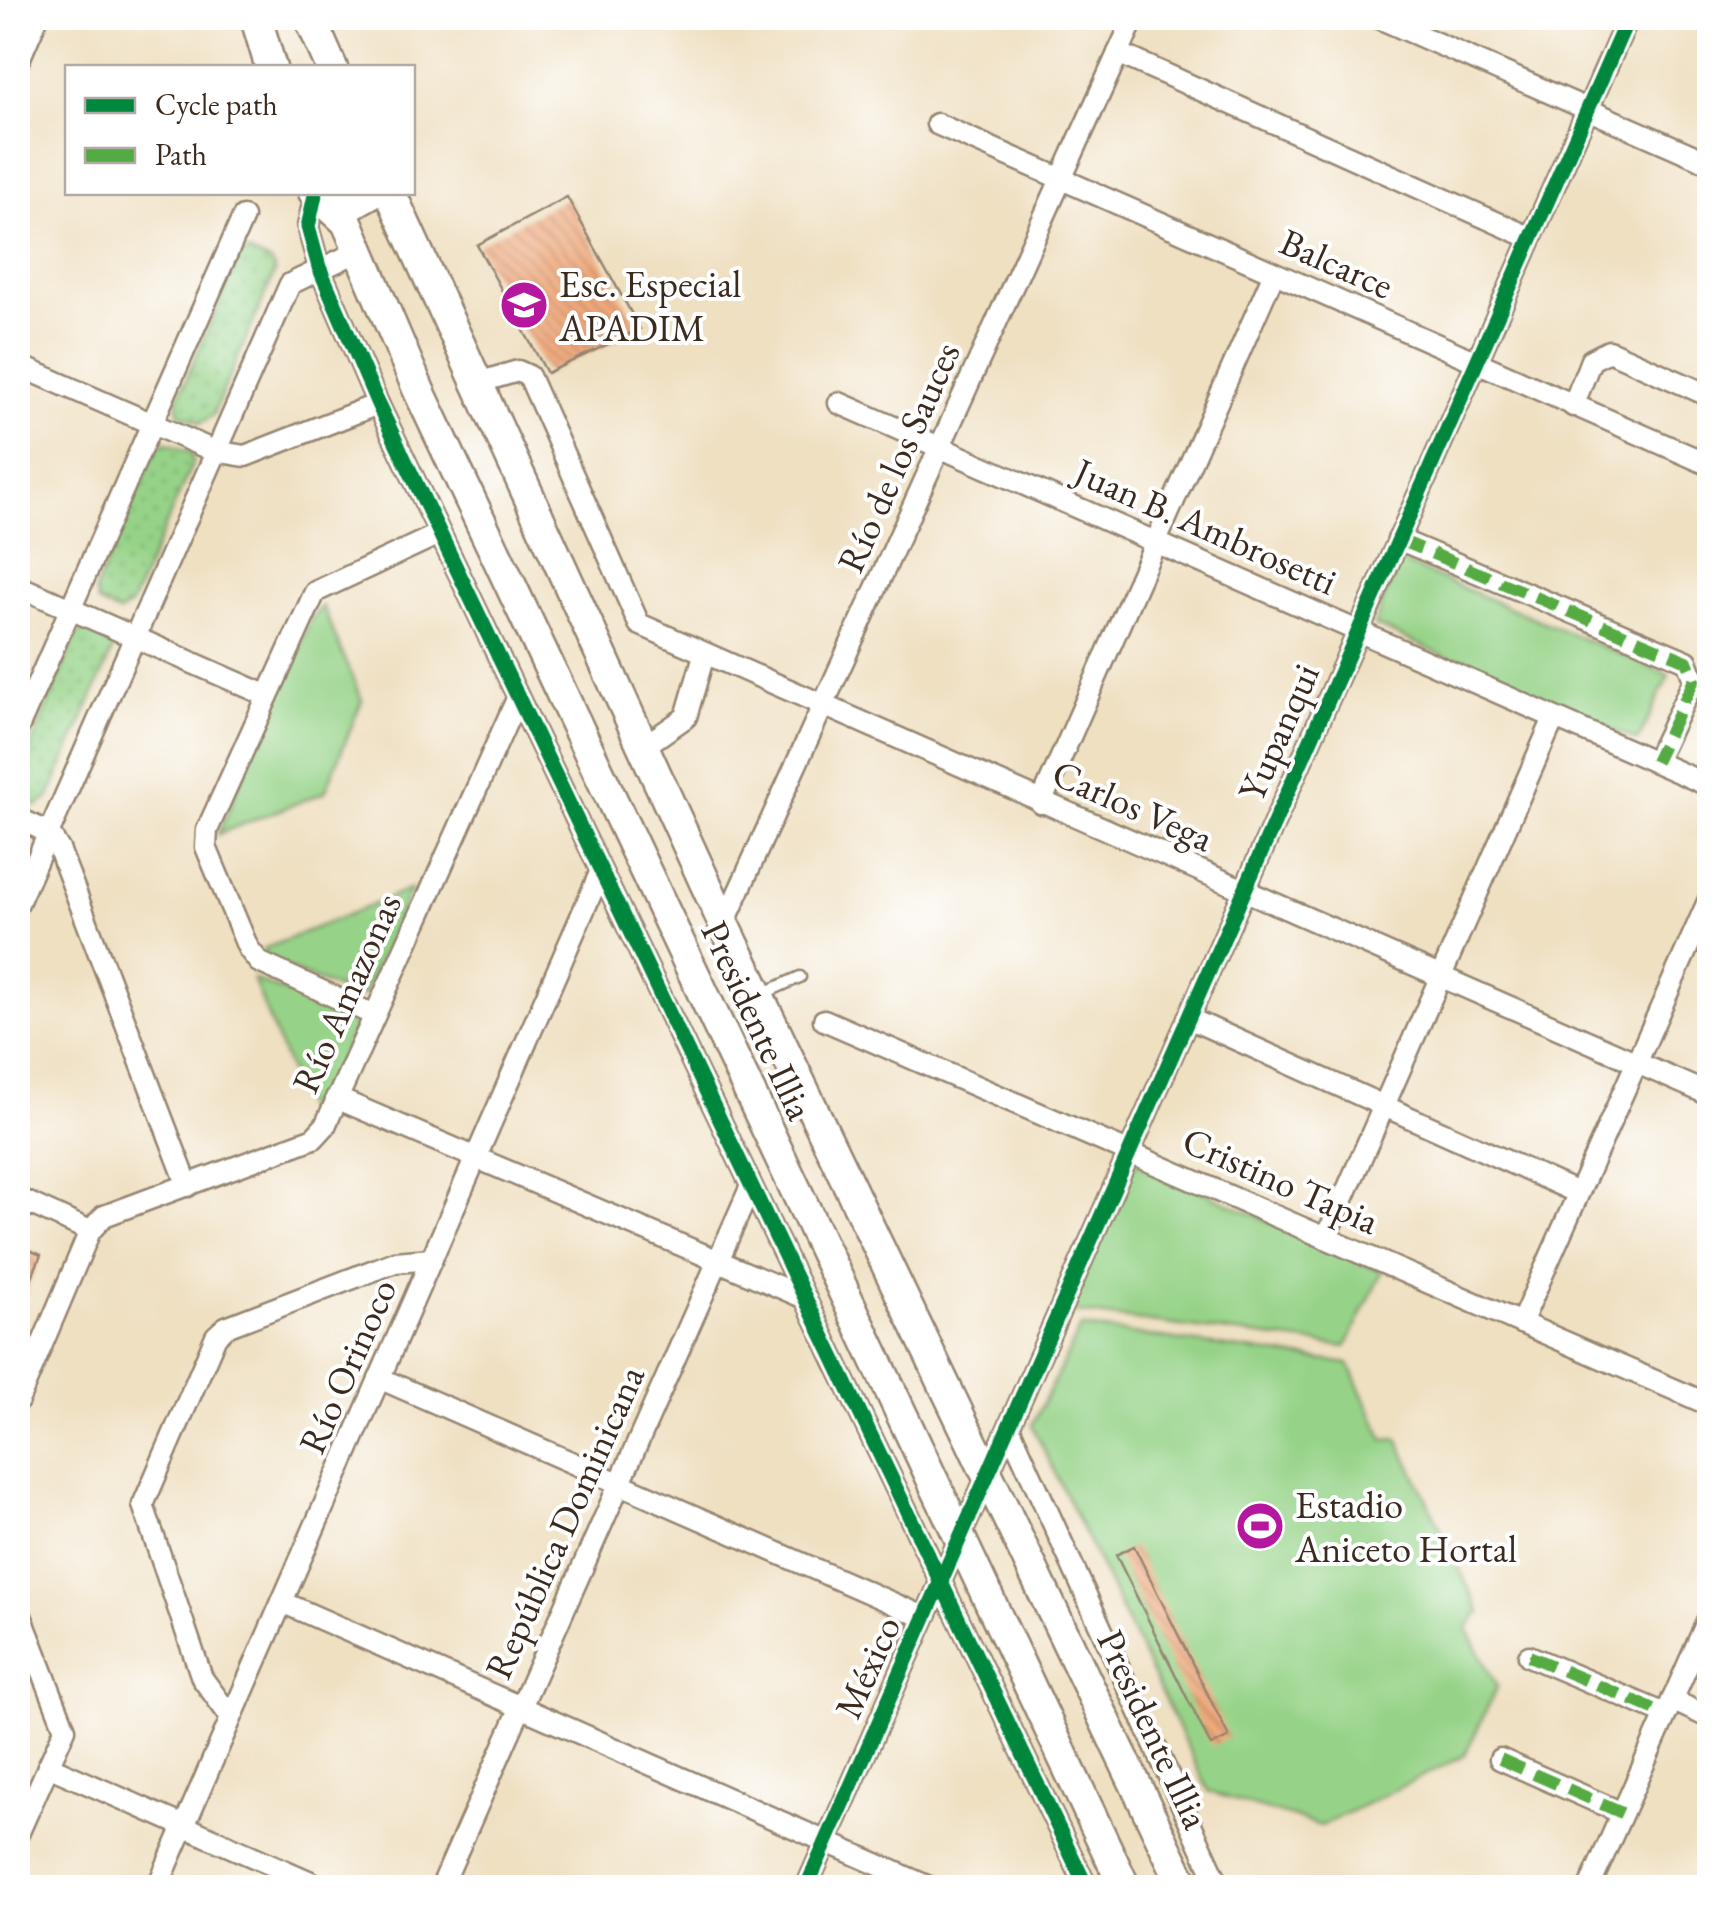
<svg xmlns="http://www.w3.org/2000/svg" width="1727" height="1905" viewBox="0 0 1727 1905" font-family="'EB Garamond',serif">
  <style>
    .grass { fill: url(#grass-dots); stroke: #687e53; stroke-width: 2.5 }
    .green { fill: #96d388; stroke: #687e53; stroke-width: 2.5 }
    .building { fill: url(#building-back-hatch) }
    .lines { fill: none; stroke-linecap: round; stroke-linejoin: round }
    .lane-casing { stroke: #958570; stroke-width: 15 }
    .street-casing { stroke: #958570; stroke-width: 25 }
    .secondary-casing { stroke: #958570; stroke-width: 35 }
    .lane { stroke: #fff; stroke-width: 10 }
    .street { stroke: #fff; stroke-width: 20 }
    .secondary { stroke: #fff; stroke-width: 30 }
    .quiet { stroke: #55ab43; stroke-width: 12; stroke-dasharray: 25 12; stroke-linecap: butt }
    .cycleway-casing { stroke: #fff; stroke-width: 21 }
    .cycleway { stroke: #00873e; stroke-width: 15 }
    .labels { text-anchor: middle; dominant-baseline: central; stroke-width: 8; stroke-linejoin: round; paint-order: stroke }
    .street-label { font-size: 38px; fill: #3b2a1e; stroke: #fff }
    .poi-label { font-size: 38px; fill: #3b2a1e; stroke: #fff; text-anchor: start }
  </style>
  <defs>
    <pattern id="grass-dots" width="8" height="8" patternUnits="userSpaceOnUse" patternTransform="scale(2.5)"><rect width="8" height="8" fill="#96d388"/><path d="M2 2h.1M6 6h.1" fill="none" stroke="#82b575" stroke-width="1.8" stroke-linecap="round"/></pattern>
    <pattern id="building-back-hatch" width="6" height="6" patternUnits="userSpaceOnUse" patternTransform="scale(2.5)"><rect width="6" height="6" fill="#efa97c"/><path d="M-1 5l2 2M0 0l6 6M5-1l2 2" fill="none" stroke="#c38a65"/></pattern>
  </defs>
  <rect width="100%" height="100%" fill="#fff"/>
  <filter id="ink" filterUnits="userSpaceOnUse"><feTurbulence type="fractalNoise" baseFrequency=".01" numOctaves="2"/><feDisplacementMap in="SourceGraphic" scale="20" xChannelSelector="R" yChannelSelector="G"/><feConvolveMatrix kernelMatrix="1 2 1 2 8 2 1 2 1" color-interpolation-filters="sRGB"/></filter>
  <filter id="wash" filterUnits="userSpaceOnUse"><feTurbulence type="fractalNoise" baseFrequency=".0048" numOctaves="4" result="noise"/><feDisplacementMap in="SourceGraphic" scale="40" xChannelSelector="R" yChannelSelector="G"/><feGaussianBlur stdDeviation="2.25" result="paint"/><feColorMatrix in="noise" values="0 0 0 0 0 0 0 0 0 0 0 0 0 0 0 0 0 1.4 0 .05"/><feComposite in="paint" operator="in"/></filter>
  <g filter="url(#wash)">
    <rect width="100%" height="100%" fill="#efe0c2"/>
    <g class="grass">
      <polygon points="248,252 272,263 275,272 213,415 201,423 179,413 177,400 239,257"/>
      <polygon points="166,442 191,453 193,462 131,605 119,613 98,603 95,590 157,447"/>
      <polygon points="86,629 110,640 113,649 48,799 36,806 18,796 18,777 77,634"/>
    </g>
    <g class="green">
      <polygon points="1399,561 1669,675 1638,741 1374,625"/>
      <polygon points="322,606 362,700 325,792 218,834 311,619"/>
      <polygon points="411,889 363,995 355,996 270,961 263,949"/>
      <polygon points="253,979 354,1020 354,1028 311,1125"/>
      <polygon points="1132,1160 1382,1272 1346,1347 1064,1311"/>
      <polygon points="1081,1327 1349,1364 1384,1440 1398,1439 1480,1612 1467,1628 1497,1687 1465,1755 1321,1826 1209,1792 1032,1425"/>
    </g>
    <g id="blocks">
      <g class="building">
        <polygon points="567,197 640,329 547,373 477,245"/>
        <polygon points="18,1245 41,1255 18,1311"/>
        <polygon points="1134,1546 1229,1737 1211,1746 1116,1555"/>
      </g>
    </g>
  </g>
  <g filter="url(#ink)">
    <use href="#blocks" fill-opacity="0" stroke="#958570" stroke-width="2.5"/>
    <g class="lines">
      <g class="lane-casing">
        <polyline id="lane" points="760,995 800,977"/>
      </g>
      <g class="street-casing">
        <g id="street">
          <polyline points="1379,18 1710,163"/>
          <polyline points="1118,53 1531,238"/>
          <polyline points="18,62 37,18"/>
          <polyline points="937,124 1710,465"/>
          <polyline points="315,195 308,227 319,267 378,404 1087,1888"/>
          <polyline points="18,365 214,451 245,456 378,404"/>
          <polyline points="477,383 518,371 529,376 639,624 1710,1095"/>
          <polyline points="839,403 1710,786"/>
          <polyline points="1573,406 1591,360 1609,351 1710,396"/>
          <polyline points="1398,539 1687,661 1694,680 1655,762"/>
          <polyline points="18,586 266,695"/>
          <polyline points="18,728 243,217"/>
          <polyline points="643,747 686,717 704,655"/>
          <polyline points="1041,803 1274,273"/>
          <polyline points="18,818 49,833 59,849 188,1186"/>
          <polyline points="18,903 290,284 361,250"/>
          <polyline points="724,924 1134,18"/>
          <polyline points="374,1015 259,962 248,948 206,847 207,830 315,592 439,534"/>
          <polyline points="1188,1018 1578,1193"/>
          <polyline points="824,1020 1710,1405"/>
          <polyline points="336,1098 805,1298"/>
          <polyline points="18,1198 90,1231"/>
          <polyline points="1326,1238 1554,718"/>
          <polyline points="1521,1323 1710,897"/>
          <polyline points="379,1378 924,1617"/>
          <polyline points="18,1401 90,1231 104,1216 314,1138 325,1126 516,701"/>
          <polyline points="1009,1427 1220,1888"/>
          <polyline points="282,1602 931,1888"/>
          <polyline points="18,1608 65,1729 18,1834"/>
          <polyline points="1529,1656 1665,1714"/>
          <polyline points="1672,1700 1710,1718"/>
          <polyline points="230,1716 202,1678 143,1505 216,1336 226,1327 395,1262 432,1259"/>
          <polyline points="1500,1759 1622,1813"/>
          <polyline points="48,1766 324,1888"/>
          <polyline points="157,1888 600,873"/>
          <polyline points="441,1888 751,1186"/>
          <polyline points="806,1888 1628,18"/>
          <polyline points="1589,1888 1710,1615"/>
        </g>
      </g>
      <g class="secondary-casing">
        <g id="secondary">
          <polyline points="256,18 271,68"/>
          <polyline points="310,18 332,68"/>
          <polyline points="314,192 347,222 419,391 1125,1888"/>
          <polyline points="390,192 724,924 1185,1888"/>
          <polyline points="318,196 351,204 372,192"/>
        </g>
      </g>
      <use href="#lane" class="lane"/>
      <use href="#street" class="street"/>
      <use href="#secondary" class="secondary"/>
      <g class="quiet">
        <polyline points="1398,539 1687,661 1694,680 1655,762"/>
        <polyline points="1529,1656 1665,1714"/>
        <polyline points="1500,1759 1622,1813"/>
      </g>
      <g class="cycleway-casing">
        <g id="cycleway">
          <polyline points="315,195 308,227 319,267 378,404 1087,1888"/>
          <polyline points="806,1888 1628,18"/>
        </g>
      </g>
      <use href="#cycleway" class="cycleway"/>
    </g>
  </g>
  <defs>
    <g id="school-disc" transform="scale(2.5)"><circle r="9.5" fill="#b5179e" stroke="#fff"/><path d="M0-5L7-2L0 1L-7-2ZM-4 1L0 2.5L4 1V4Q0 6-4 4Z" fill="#fff"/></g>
    <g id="stadium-disc" transform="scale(2.5)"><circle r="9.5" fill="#b5179e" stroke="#fff"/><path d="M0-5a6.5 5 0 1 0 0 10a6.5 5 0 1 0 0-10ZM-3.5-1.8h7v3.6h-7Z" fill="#fff"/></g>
  </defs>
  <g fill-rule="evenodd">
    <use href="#school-disc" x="524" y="305"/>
    <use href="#stadium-disc" x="1260" y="1526"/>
  </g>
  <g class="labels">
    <g class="street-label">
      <text transform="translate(1337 263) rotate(24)">Balcarce</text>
      <text transform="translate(898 457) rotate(-66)">Río de los Sauces</text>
      <text transform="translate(1206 526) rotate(24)">Juan B. Ambrosetti</text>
      <text transform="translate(1278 732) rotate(-66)">Yupanqui</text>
      <text transform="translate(1133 805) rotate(24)">Carlos Vega</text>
      <text transform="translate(346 993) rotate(-66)">Río Amazonas</text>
      <text transform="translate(758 1020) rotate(65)">Presidente Illia</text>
      <text transform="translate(1281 1180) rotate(24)">Cristino Tapia</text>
      <text transform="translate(347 1366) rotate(-66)">Río Orinoco</text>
      <text transform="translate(564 1522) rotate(-66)">República Dominicana</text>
      <text transform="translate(867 1667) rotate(-66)">México</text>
      <text transform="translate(1154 1729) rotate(65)">Presidente Illia</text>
    </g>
    <g class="poi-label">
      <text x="559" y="283">Esc. Especial<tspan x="559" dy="44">APADIM</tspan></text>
      <text x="1295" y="1504">Estadio<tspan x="1295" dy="44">Aniceto Hortal</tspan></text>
    </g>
  </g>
  <rect width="1727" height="1905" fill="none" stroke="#fff" stroke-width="60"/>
  <rect x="65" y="65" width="350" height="130" fill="#ffffff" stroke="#b1aaa5" stroke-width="2.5"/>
  <rect x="85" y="98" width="50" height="15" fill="#00873e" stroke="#b1aaa5" stroke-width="2.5"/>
  <text x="155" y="115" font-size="30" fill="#3b2a1e">Cycle path</text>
  <rect x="85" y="148" width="50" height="15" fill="#55ab43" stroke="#b1aaa5" stroke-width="2.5"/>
  <text x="155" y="165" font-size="30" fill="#3b2a1e">Path</text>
</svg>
